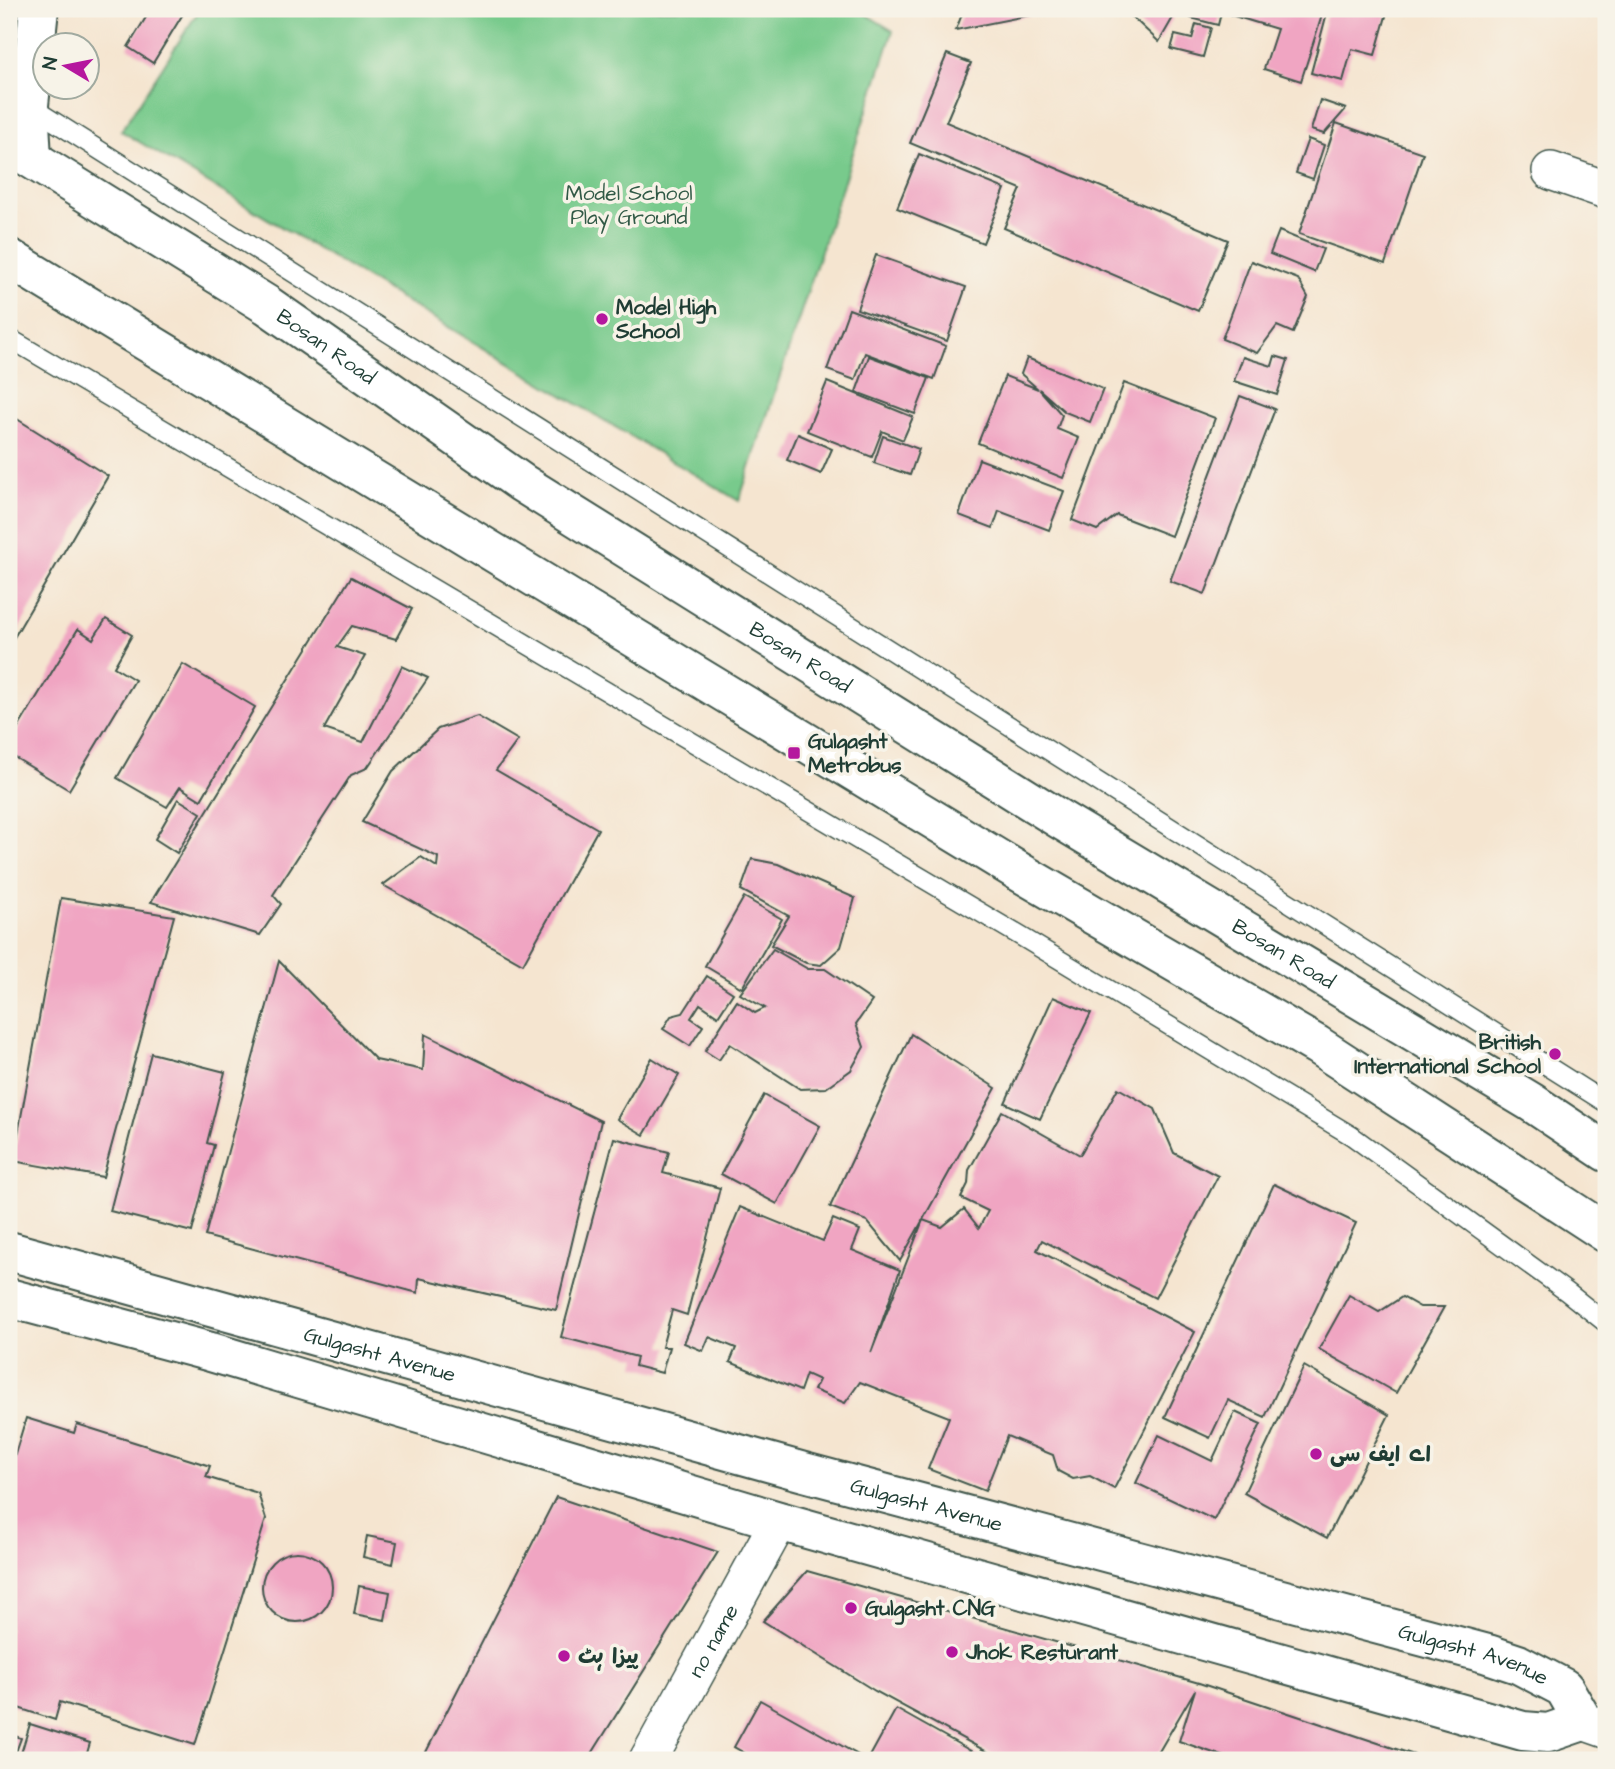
<svg xmlns="http://www.w3.org/2000/svg" width="1615" height="1769" viewBox="0 0 1615 1769" font-family="'Architects Daughter','Playpen Sans Arabic',sans-serif">
  <style>
    .green { fill: #78ca8c; stroke: #4c8460; stroke-width: 2 }
    .building { fill: #f0a5c2 }
    .lines { fill: none; stroke-linecap: round; stroke-linejoin: round }
    .service-casing { stroke: #3f564b; stroke-width: 21 }
    .minor-casing { stroke: #3f564b; stroke-width: 40 }
    .tertiary-casing { stroke: #3f564b; stroke-width: 42 }
    .primary-casing { stroke: #3f564b; stroke-width: 42 }
    .service { stroke: #fff; stroke-width: 18 }
    .minor { stroke: #fff; stroke-width: 37 }
    .tertiary { stroke: #fff; stroke-width: 38 }
    .primary { stroke: #fff; stroke-width: 38 }
    .poi-dot { fill: #b5179e; stroke: #f7f3e8; stroke-width: 2.5 }
    .labels { text-anchor: middle; dominant-baseline: central; stroke-width: 7; stroke-linejoin: round; paint-order: stroke }
    .park-label { font-size: 21px; fill: #315946; stroke: #f7f3e8 }
    .poi-label { font-size: 21px; font-weight: bold; fill: #1f3d34; stroke: #f7f3e8; text-anchor: start }
    .street-label { font-size: 21px; fill: #1f3d34; stroke: #f7f3e8 }
  </style>
  <rect width="100%" height="100%" fill="#f7f3e8"/>
  <filter id="ink" filterUnits="userSpaceOnUse"><feTurbulence type="fractalNoise" baseFrequency=".0143" numOctaves="2"/><feDisplacementMap in="SourceGraphic" scale="14" xChannelSelector="R" yChannelSelector="G"/><feConvolveMatrix kernelMatrix="1 2 1 2 8 2 1 2 1" color-interpolation-filters="sRGB"/></filter>
  <filter id="wash" filterUnits="userSpaceOnUse"><feTurbulence type="fractalNoise" baseFrequency=".00686" numOctaves="4" result="noise"/><feDisplacementMap in="SourceGraphic" scale="28" xChannelSelector="R" yChannelSelector="G"/><feGaussianBlur stdDeviation="1.57" result="paint"/><feColorMatrix in="noise" values="0 0 0 0 0 0 0 0 0 0 0 0 0 0 0 0 0 1.4 0 .05"/><feComposite in="paint" operator="in"/></filter>
  <g filter="url(#wash)">
    <rect width="100%" height="100%" fill="#f5e5d0"/>
    <polygon class="green" points="200,9 857,9 893,31 739,501 121,131"/>
    <g id="blocks">
      <g class="building">
        <polygon points="151,9 186,9 153,63 128,47"/>
        <polygon points="964,9 1055,9 1056,10 956,30"/>
        <polygon points="1127,9 1178,9 1159,42 1126,11"/>
        <polygon points="1194,9 1222,9 1218,25 1191,18"/>
        <polygon points="1233,9 1324,9 1301,81 1264,69 1277,29 1231,15"/>
        <polygon points="1328,9 1388,9 1375,55 1352,49 1343,81 1311,73"/>
        <polygon points="1196,24 1211,28 1203,57 1171,49 1175,35 1192,39"/>
        <polygon points="947,54 971,63 946,122 1228,240 1198,311 1004,228 1021,189 910,143"/>
        <polygon points="1320,100 1346,109 1324,134 1311,130"/>
        <polygon points="1336,123 1423,153 1385,264 1299,234"/>
        <polygon points="1308,139 1324,145 1313,179 1296,173"/>
        <polygon points="919,154 1005,189 983,243 897,208"/>
        <polygon points="1279,231 1323,249 1314,272 1270,254"/>
        <polygon points="876,255 966,287 947,341 857,309"/>
        <polygon points="1251,261 1298,279 1308,297 1293,333 1277,326 1257,353 1222,339"/>
        <polygon points="849,309 946,346 934,379 865,353 855,380 827,370"/>
        <polygon points="869,356 929,378 915,414 856,392"/>
        <polygon points="1275,356 1288,360 1277,395 1234,381 1243,357 1272,366"/>
        <polygon points="1027,358 1103,389 1090,422 1065,412 1039,389 1062,415 1057,429 1079,438 1063,478 978,443 1005,376 1038,389 1021,374"/>
        <polygon points="827,382 913,417 903,440 882,431 872,457 807,431"/>
        <polygon points="1124,383 1215,418 1171,536 1117,515 1097,530 1072,520"/>
        <polygon points="1240,396 1275,409 1205,594 1170,581"/>
        <polygon points="9,414 108,476 9,646"/>
        <polygon points="798,434 832,449 821,474 787,460"/>
        <polygon points="883,436 919,449 910,475 874,463"/>
        <polygon points="979,459 1064,491 1049,530 999,511 993,528 959,515"/>
        <polygon points="351,577 412,609 396,639 352,626 337,647 365,656 324,729 363,742 402,666 428,678 367,768 351,775 273,895 281,904 260,935 151,902"/>
        <polygon points="106,619 132,635 114,667 135,680 69,790 9,754 9,743 78,629 93,639"/>
        <polygon points="183,664 255,707 201,800 180,787 167,807 117,778"/>
        <polygon points="477,716 518,740 496,770 598,829 523,964 383,885 421,857 437,867 438,857 362,822 393,771 438,729"/>
        <polygon points="178,799 201,813 177,853 155,839"/>
        <polygon points="752,859 778,864 855,898 841,947 821,965 806,963 771,945 789,916 741,890"/>
        <polygon points="744,897 782,919 742,988 705,966"/>
        <polygon points="61,898 174,916 103,1177 13,1161"/>
        <polygon points="773,949 808,969 825,969 872,1001 856,1024 864,1047 851,1070 826,1088 800,1089 730,1044 719,1060 705,1051 737,1001 755,1013 765,1008 740,994"/>
        <polygon points="279,961 376,1060 423,1070 425,1034 601,1121 556,1310 419,1278 418,1293 205,1236"/>
        <polygon points="707,976 733,993 718,1016 700,1004 691,1018 703,1026 690,1046 663,1029 671,1016 683,1013"/>
        <polygon points="1053,997 1091,1013 1040,1119 1005,1103"/>
        <polygon points="911,1034 996,1088 900,1261 867,1221 830,1207"/>
        <polygon points="151,1053 225,1072 207,1143 214,1145 192,1232 110,1211"/>
        <polygon points="652,1058 679,1075 644,1135 617,1119"/>
        <polygon points="1118,1088 1155,1109 1174,1153 1218,1176 1155,1298 1042,1240 1037,1250 1195,1332 1114,1489 1090,1476 1073,1479 1058,1471 1053,1455 1007,1436 985,1491 928,1469 949,1417 860,1382 845,1403 814,1390 819,1380 806,1374 800,1391 730,1362 736,1348 709,1337 703,1351 684,1343 740,1207 823,1241 833,1219 860,1230 852,1250 900,1270 871,1353 923,1220 942,1227 964,1209 979,1228 988,1211 961,1198 968,1184 969,1170 1002,1111 1080,1155"/>
        <polygon points="764,1095 820,1126 777,1204 721,1174"/>
        <polygon points="614,1138 669,1152 663,1173 720,1188 687,1315 672,1310 662,1347 669,1347 662,1373 635,1366 637,1357 561,1337"/>
        <polygon points="1274,1184 1356,1223 1265,1417 1228,1400 1210,1438 1165,1417"/>
        <polygon points="1349,1295 1379,1312 1402,1297 1420,1307 1444,1307 1396,1393 1319,1349"/>
        <polygon points="1304,1366 1389,1415 1327,1538 1244,1493"/>
        <polygon points="1235,1412 1261,1424 1214,1520 1136,1483 1159,1435 1212,1461"/>
        <polygon points="26,1418 74,1433 77,1424 210,1466 206,1477 258,1493 266,1519 195,1745 60,1702 55,1720 9,1705 9,1474"/>
        <polygon points="556,1497 718,1552 588,1760 422,1760"/>
        <polygon points="367,1536 397,1542 393,1564 363,1557"/>
        <circle cx="297" cy="1587" r="35"/>
        <polygon points="807,1571 1199,1683 1429,1760 1234,1760 1179,1741 1195,1690 1154,1760 1002,1760 875,1691 763,1621"/>
        <polygon points="359,1586 390,1592 385,1620 354,1614"/>
        <polygon points="760,1700 867,1760 757,1760 734,1747"/>
        <polygon points="896,1709 987,1760 868,1760"/>
        <polygon points="30,1724 90,1743 85,1760 19,1760"/>
        <polygon points="9,1734 21,1738 13,1760 9,1760"/>
      </g>
    </g>
  </g>
  <g filter="url(#ink)">
    <use href="#blocks" fill-opacity="0" stroke="#3f564b" stroke-width="2"/>
    <g class="lines">
      <g class="service-casing">
        <g id="service">
          <polyline points="9,93 1606,1103"/>
          <polyline points="9,338 1022,937 1352,1136 1567,1292 1606,1323"/>
        </g>
      </g>
      <g class="minor-casing">
        <g id="minor">
          <polyline points="1551,171 1606,190"/>
          <polyline points="1583,1721 1606,1729"/>
          <path id="s1" d="M648,1760l131,-239"/>
        </g>
      </g>
      <g class="tertiary-casing">
        <g id="tertiary">
          <polyline points="32,158 29,105 39,9"/>
          <path id="s2" d="M9,1251l795,221 684,182 30,10 46,24 19,33 -35,12 -25,-2 -744,-210 -568,-169 -202,-54"/>
        </g>
      </g>
      <g class="primary-casing">
        <g id="primary">
          <path id="s3" d="M9,145l258,160 255,178 539,337 470,282 75,50"/>
          <polyline points="9,258 1023,874 1317,1045 1606,1233"/>
        </g>
      </g>
      <use href="#service" class="service"/>
      <use href="#minor" class="minor"/>
      <use href="#tertiary" class="tertiary"/>
      <use href="#primary" class="primary"/>
    </g>
  </g>
  <g class="poi-dot">
    <circle cx="602" cy="319" r="7"/>
    <rect x="787" y="746" width="14" height="14" rx="3.5"/>
    <circle cx="1555" cy="1054" r="7"/>
    <circle cx="1316" cy="1454" r="7"/>
    <circle cx="851" cy="1608" r="7"/>
    <circle cx="952" cy="1652" r="7"/>
    <circle cx="564" cy="1656" r="7"/>
  </g>
  <g class="labels">
    <g class="park-label">
      <text x="629" y="193">Model School<tspan x="629" dy="24">Play Ground</tspan></text>
    </g>
    <g class="poi-label">
      <text x="616" y="307">Model High<tspan x="616" dy="24">School</tspan></text>
      <text x="808" y="741">Gulgasht<tspan x="808" dy="24">Metrobus</tspan></text>
      <text x="1541" y="1042" text-anchor="end">British<tspan x="1541" dy="24">International School</tspan></text>
      <text x="1330" y="1454">اے ایف سی</text>
      <text x="865" y="1608">Gulgasht CNG</text>
      <text x="966" y="1652">Jhok Resturant</text>
      <text x="578" y="1656">پیزا ہٹ</text>
    </g>
    <g class="street-label">
      <text stroke="none"><textPath href="#s3" startOffset="376">Bosan Road</textPath></text>
      <text stroke="none"><textPath href="#s3" startOffset="943">Bosan Road</textPath></text>
      <text stroke="none"><textPath href="#s3" startOffset="1510">Bosan Road</textPath></text>
      <text stroke="none"><textPath href="#s2" startOffset="385">Gulgasht Avenue</textPath></text>
      <text stroke="none"><textPath href="#s2" startOffset="952">Gulgasht Avenue</textPath></text>
      <text stroke="none"><textPath href="#s1" startOffset="136">no name</textPath></text>
      <text stroke="none"><textPath href="#s2" startOffset="1519">Gulgasht Avenue</textPath></text>
    </g>
  </g>
  <rect width="1615" height="1769" fill="none" stroke="#f7f3e8" stroke-width="35"/>
  <g transform="translate(66 66) rotate(280)"><circle r="33" fill="#f7f3e8" stroke="#a1aaa0" stroke-width="2"/>
  <path d="M0-5L12 26L0 18L-12 26Z" fill="#b5179e"/>
  <text y="-10" font-size="19" font-weight="bold" text-anchor="middle" fill="#1f3d34">N</text>
  </g>
</svg>
